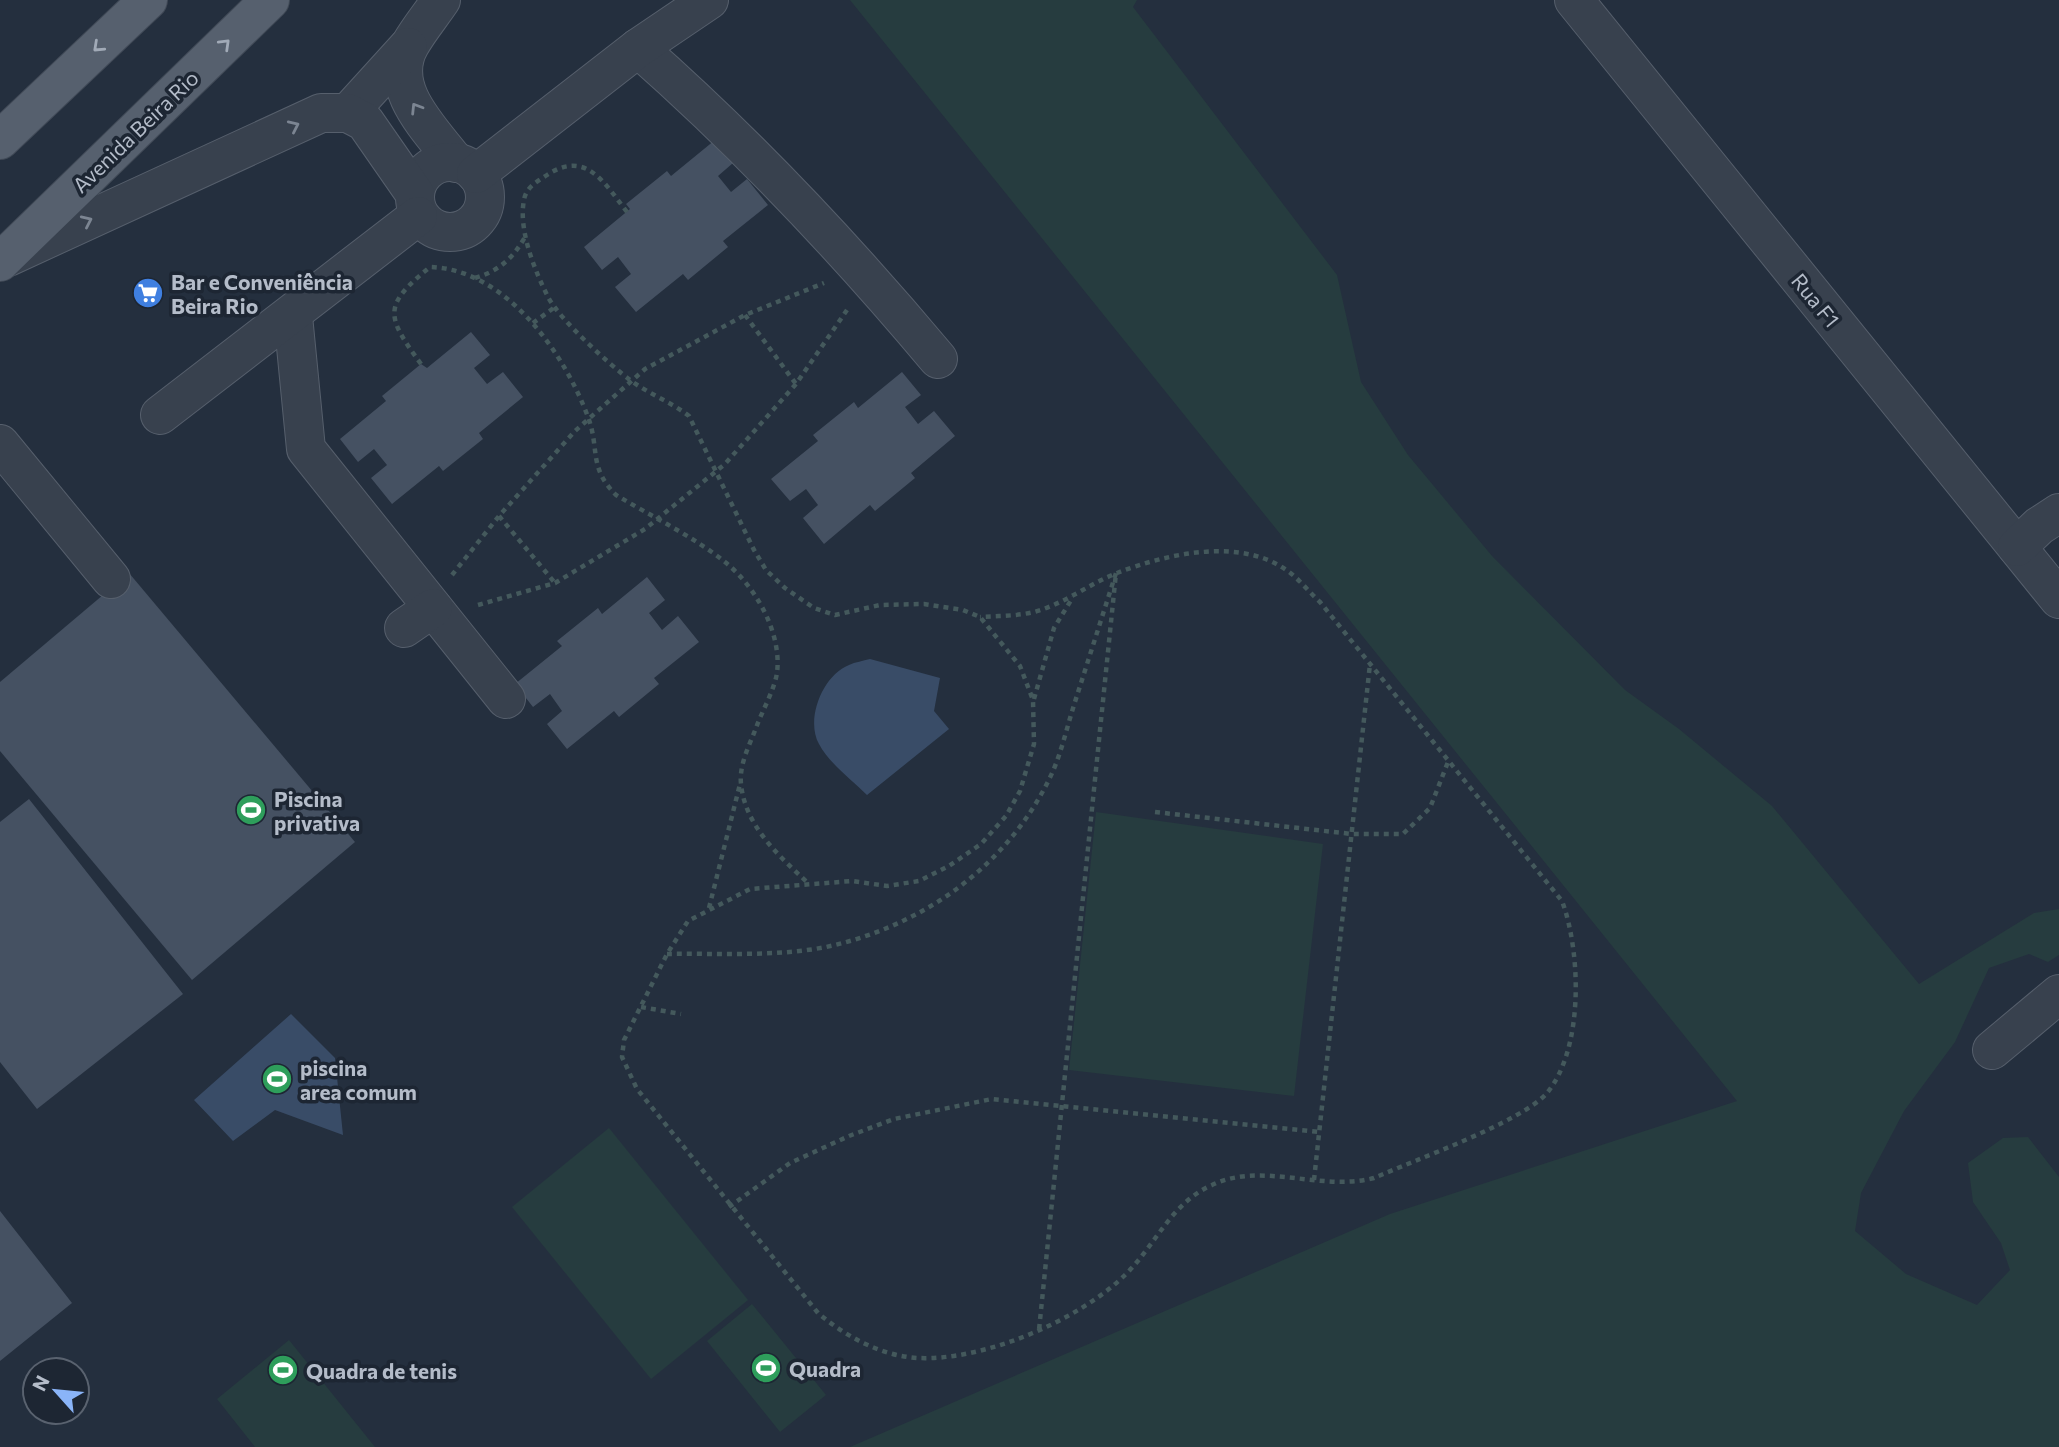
<svg xmlns="http://www.w3.org/2000/svg" width="2059" height="1447" viewBox="0 0 2059 1447" font-family="Commissioner,sans-serif">
  <style>
    .green { fill: #263c3f }
    .water { fill: #394c67 }
    .building { fill: #455162 }
    .lines { fill: none; stroke-linecap: round; stroke-linejoin: round }
    .minor-casing { stroke: #565f6c; stroke-width: 40 }
    .major-casing { stroke: #414a57; stroke-width: 40 }
    .path { stroke: #44595c; stroke-width: 4.5; stroke-dasharray: 5 5; stroke-linecap: butt }
    .minor { stroke: #38414e; stroke-width: 38 }
    .major { stroke: #56606e; stroke-width: 38 }
    .oneway { stroke: #a1aab7 }
    .oneway2 { stroke: #7c8592 }
    .labels { text-anchor: middle; dominant-baseline: central; stroke-width: 7; stroke-linejoin: round; paint-order: stroke }
    .street-label { font-size: 21px; fill: #b4bcc9; stroke: #1d2633 }
    .poi-label { font-size: 21px; font-weight: bold; fill: #b4bcc9; stroke: #1d2633; text-anchor: start }
  </style>
  <rect width="100%" height="100%" fill="#242f3e"/>
  <g class="green">
    <polygon points="850,0 1137,0 1133,7 1337,275 1361,382 1408,455 1492,556 1625,690 1679,729 1772,806 1919,984 2034,913 2059,909 2059,955 2048,962 2029,954 1989,968 1955,1042 1904,1111 1861,1193 1855,1231 1906,1274 1977,1305 2010,1270 2001,1243 1973,1202 1968,1163 2003,1138 2028,1137 2059,1177 2059,1447 850,1447 1390,1214 1737,1101"/>
    <polygon points="1096,812 1323,844 1294,1096 1069,1070"/>
    <polygon points="609,1128 748,1300 651,1379 512,1207"/>
    <polygon points="752,1304 826,1395 780,1432 707,1341"/>
    <polygon points="289,1340 375,1447 255,1447 217,1399"/>
  </g>
  <g class="water">
    <path d="M870,659l70,19 -6,33 15,18 -82,66c-15,-15 -38,-32 -48,-51 -14,-25 4,-69 30,-79 6,-3 14,-4 21,-6z"/>
    <polygon points="291,1014 335,1058 343,1135 275,1110 233,1141 194,1100"/>
  </g>
  <g class="building">
    <polygon points="715,140 733,163 718,176 731,192 747,179 768,205 723,241 728,247 688,280 683,274 636,312 615,287 631,274 618,257 602,270 584,247 630,209 626,204 667,171 671,176"/>
    <polygon points="471,332 490,355 474,368 487,384 503,372 523,397 479,433 483,439 443,471 439,466 392,504 371,478 387,465 374,449 358,462 340,439 386,401 382,396 421,364 427,368"/>
    <polygon points="902,372 921,395 905,407 918,424 934,411 955,436 911,473 915,478 875,511 870,505 824,544 803,518 818,505 806,489 790,501 771,479 818,441 813,435 854,402 858,408"/>
    <polygon points="129,573 355,842 192,980 0,751 0,682"/>
    <polygon points="647,577 665,600 649,613 662,630 678,616 699,642 654,678 659,684 619,717 614,711 567,749 547,724 562,711 550,694 533,707 515,684 562,646 557,641 598,608 602,614"/>
    <polygon points="29,799 183,994 37,1109 0,1062 0,822"/>
    <polygon points="0,1211 72,1303 0,1361"/>
  </g>
  <g class="lines">
    <g class="minor-casing">
      <g id="minor">
        <path d="M441,0c-10,15 -22,29 -31,45 -25,43 22,86 46,118"/>
        <polyline points="1574,0 2059,599"/>
        <path d="M638,48c109,96 207,200 300,311"/>
        <polyline points="348,113 408,47"/>
        <circle cx="450" cy="197" r="35"/>
        <polyline points="476,174 638,48 709,0"/>
        <polyline points="8,257 321,113 348,113 365,122 415,194"/>
        <polyline points="293,316 306,449 506,699"/>
        <polyline points="160,415 418,216"/>
        <polyline points="0,444 111,579"/>
        <polyline points="2017,547 2039,526 2059,513"/>
        <polyline points="404,628 433,608"/>
        <polyline points="1992,1050 2059,994"/>
      </g>
    </g>
    <g class="major-casing">
      <g id="major">
        <polyline points="0,140 148,0"/>
        <polyline points="0,262 270,0"/>
      </g>
    </g>
    <g class="path">
      <path d="M627,212c-24,-31 -42,-64 -83,-35 -9,6 -18,11 -20,23 -6,30 11,71 24,97 12,23 61,67 82,83 19,14 41,22 59,36l65,134 12,20 19,18 29,20 21,7 45,-10 44,-1 39,6 17,7 40,49 13,34 1,44 -14,47 -14,25 -25,28 -32,22 -30,15 -32,5 -35,-5 -102,8 -62,32 -21,33 -43,86 -2,17 15,32 181,224c27,23 63,43 100,45 65,3 160,-37 207,-83 30,-29 46,-72 87,-90 50,-24 109,7 162,-7 38,-17 148,-56 173,-85 37,-45 34,-141 15,-192l-242,-299c-11,-10 -20,-22 -31,-30 -47,-36 -123,-18 -172,1 -28,11 -53,31 -83,39 -17,4 -36,4 -54,5"/>
      <path d="M475,278c24,-7 38,-20 50,-41"/>
      <polyline points="745,315 796,384"/>
      <polyline points="533,323 555,307"/>
      <path d="M421,364c-35,-48 -39,-58 9,-97 75,2 134,85 158,150 12,32 0,50 28,78 35,21 78,42 109,67 31,25 57,71 52,111 -3,18 -15,38 -21,55 -7,18 -17,37 -15,56 4,42 38,72 67,99"/>
      <polyline points="499,516 555,583"/>
      <polyline points="452,575 499,516 575,431 645,369 745,315 824,283"/>
      <polyline points="478,605 555,583 645,529 725,464 796,384 847,310"/>
      <polyline points="1034,699 1054,628 1073,597"/>
      <polyline points="1155,812 1352,834 1403,834 1430,808 1448,762"/>
      <polyline points="709,908 740,784"/>
      <path d="M667,954c51,-1 108,3 159,-7 98,-21 185,-83 227,-176 9,-21 14,-44 21,-66 14,-44 28,-88 42,-132l-77,757"/>
      <polyline points="641,1007 681,1014"/>
      <polyline points="1314,1180 1370,664"/>
      <polyline points="729,1207 790,1163 849,1136 894,1119 992,1099 1319,1132"/>
    </g>
    <use href="#minor" class="minor"/>
    <use href="#major" class="major"/>
  </g>
  <defs><path id="oneway-chevron" d="M-2-3.5L2.5 0L-2 3.5" fill="none" stroke-width="1.6" stroke-linecap="round" stroke-linejoin="round" transform="scale(1.75)"/></defs>
  <g class="oneway">
    <use href="#oneway-chevron" transform="translate(225 44) rotate(-44)"/>
    <use href="#oneway-chevron" transform="translate(98 47) rotate(137)"/>
  </g>
  <g class="oneway2">
    <use href="#oneway-chevron" transform="translate(416 108) rotate(-122)"/>
    <use href="#oneway-chevron" transform="translate(294 126) rotate(-25)"/>
    <use href="#oneway-chevron" transform="translate(87 221) rotate(-25)"/>
  </g>
  <defs>
    <g id="supermarket-disc" transform="scale(1.575)"><circle r="9.5" fill="#3f7fe0" stroke="#1d2633"/><path d="M-6-5.5h2.5l.6 2H6L4.5 2H-2.5L-4.4-4H-6ZM-1.5 3.2a1.3 1.3 0 1 0 .1 0ZM3 3.2a1.3 1.3 0 1 0 .1 0Z" fill="#fff"/></g>
    <g id="stadium-disc" transform="scale(1.575)"><circle r="9.5" fill="#2e9e5b" stroke="#1d2633"/><path d="M0-5a6.5 5 0 1 0 0 10a6.5 5 0 1 0 0-10ZM-3.5-1.8h7v3.6h-7Z" fill="#fff"/></g>
  </defs>
  <g fill-rule="evenodd">
    <use href="#supermarket-disc" x="148" y="293"/>
    <use href="#stadium-disc" x="251" y="810"/>
    <use href="#stadium-disc" x="277" y="1079"/>
    <use href="#stadium-disc" x="766" y="1368"/>
    <use href="#stadium-disc" x="283" y="1370"/>
  </g>
  <g class="labels">
    <g class="street-label">
      <text transform="translate(135 131) rotate(-44)">Avenida Beira Rio</text>
      <text transform="translate(1816 300) rotate(51)">Rua F1</text>
    </g>
    <g class="poi-label">
      <text x="171" y="281">Bar e Conveniência<tspan x="171" dy="24">Beira Rio</tspan></text>
      <text x="274" y="798">Piscina<tspan x="274" dy="24">privativa</tspan></text>
      <text x="300" y="1067">piscina<tspan x="300" dy="24">area comum</tspan></text>
      <text x="789" y="1368">Quadra</text>
      <text x="306" y="1370">Quadra de tenis</text>
    </g>
  </g>
  <g transform="translate(56 1391) rotate(297)"><circle r="33" fill="#1d2633" stroke="#59626f" stroke-width="2"/>
  <path d="M0-5L12 26L0 18L-12 26Z" fill="#8ab4f8"/>
  <text y="-10" font-size="19" font-weight="bold" text-anchor="middle" fill="#b4bcc9">N</text>
  </g>
</svg>
